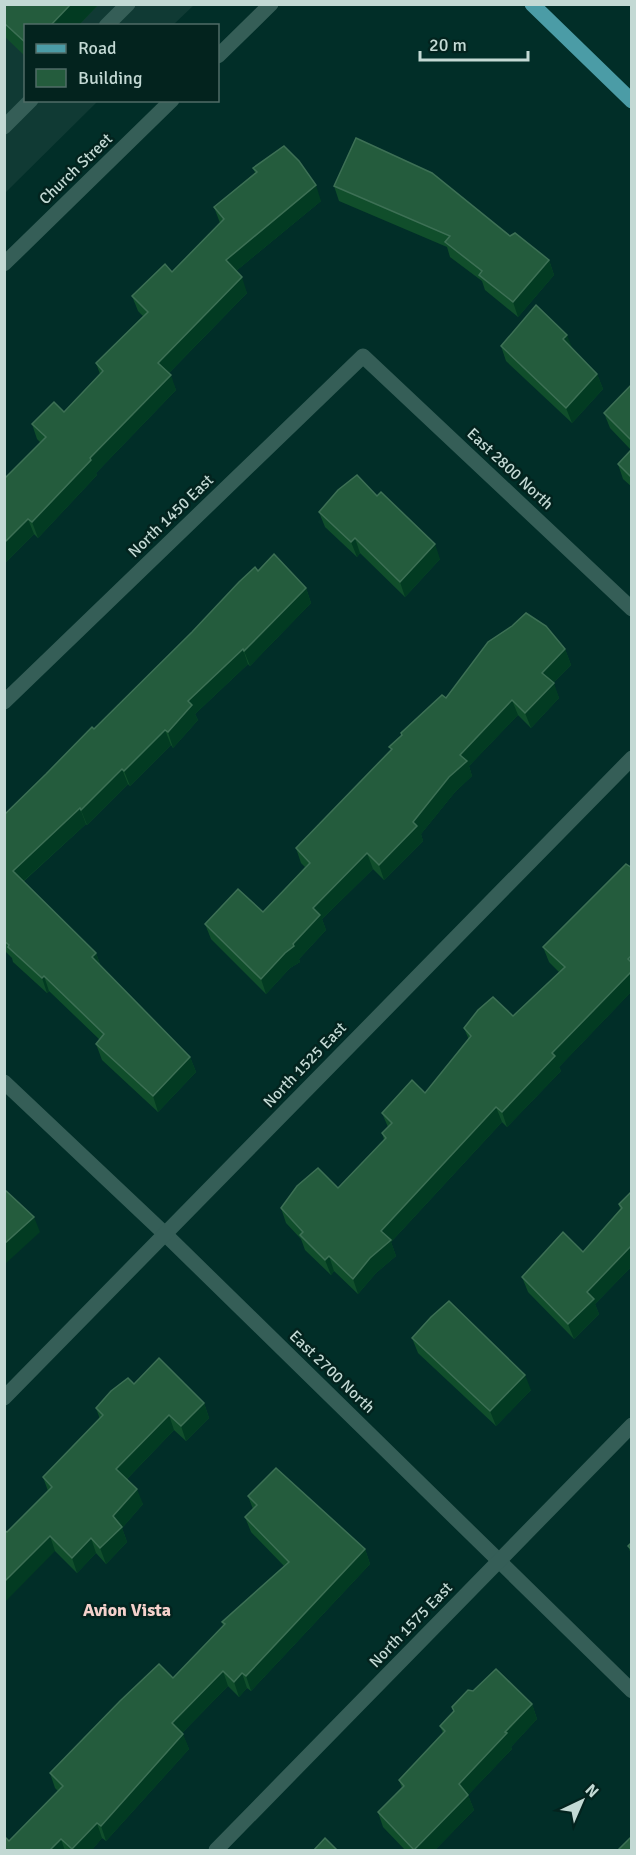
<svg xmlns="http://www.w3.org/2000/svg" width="636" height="1855" viewBox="0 0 636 1855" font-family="Signika,sans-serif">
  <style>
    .built { fill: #103a34 }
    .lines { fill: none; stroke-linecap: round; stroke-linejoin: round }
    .lane { stroke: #355e57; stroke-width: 15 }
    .street { stroke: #355e57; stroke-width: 15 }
    .secondary { stroke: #355e57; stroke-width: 15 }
    .primary { stroke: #4b9ca6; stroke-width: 15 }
    .wall { fill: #104e2b }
    .shaded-wall { fill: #023b22 }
    .building { fill: #245c3d; stroke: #3d7055; stroke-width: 1.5 }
    .labels { text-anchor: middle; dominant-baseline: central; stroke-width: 5; stroke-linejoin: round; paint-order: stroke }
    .street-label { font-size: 16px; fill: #c3d9d4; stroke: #03231e }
    .neighbourhood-label { font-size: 18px; font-weight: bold; fill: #f4d1cb; stroke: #03231e }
  </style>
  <rect width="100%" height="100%" fill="#012e28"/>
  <polygon class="built" points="5,5 194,5 173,25 26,26 26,100 98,101 5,193"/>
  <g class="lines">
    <g class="lane">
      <polyline points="106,26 128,4"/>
      <polyline points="4,127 31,100"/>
    </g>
    <g class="street">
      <polyline points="4,702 363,356 632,609"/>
      <polyline points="4,1082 165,1234 632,1691"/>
      <polyline points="4,1398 632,758"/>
      <polyline points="216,1850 632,1425"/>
    </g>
    <g class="secondary">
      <polyline points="218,56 271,4"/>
      <polyline points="4,264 172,100"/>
    </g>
    <polyline class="primary" points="532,4 632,101"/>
  </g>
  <g class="wall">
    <polygon points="4,4 99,4 78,26 26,26 26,57 4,36"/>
    <polygon points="253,168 321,201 236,271 247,293 169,373 176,390 96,473 97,475 38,538 34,534 4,564 4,479 41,443 37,439 32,424 64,412 100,374 96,363 143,316 138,311 132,296 172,272 220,223 214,207 255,173"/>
    <polygon points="334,186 510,236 549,260 554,275 518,317 485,290 482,281 450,257 447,247 339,201"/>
    <polygon points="501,346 597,374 603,389 572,423 506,361"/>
    <polygon points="632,384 632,487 623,479 618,464 631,450 610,428 604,413"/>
    <polygon points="319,512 440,559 405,597 360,553 357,557 325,527"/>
    <polygon points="258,571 306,588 311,603 250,666 248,664 195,714 198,720 173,748 171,745 130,786 128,784 87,825 86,824 23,882 96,953 101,967 190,1057 196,1072 158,1112 102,1060 96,1044 100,1040 49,991 47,993 13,962 12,958 4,950 4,815"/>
    <polygon points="565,649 571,665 553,683 559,698 531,728 518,715 469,766 472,776 455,792 421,834 423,841 384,880 373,869 322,919 326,930 299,959 300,962 290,968 266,994 211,939 205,924 263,912 305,867 301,863 296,848 391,750 389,747 402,735 401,733 446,698"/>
    <polygon points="632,868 632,991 559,1067 561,1071 507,1127 502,1122 391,1242 396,1256 376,1273 358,1294 334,1271 331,1275 305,1250 301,1239 286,1223 281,1208 338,1188 384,1140 382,1133 388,1127 382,1113 425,1093 469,1040 464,1028 513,1016 559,972 549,962 543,947"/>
    <polygon points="632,1191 632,1266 595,1304 599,1314 574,1339 528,1292 522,1277 583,1252 620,1209 619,1204"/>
    <polygon points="412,1338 531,1390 496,1426 418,1353"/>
    <polygon points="134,1384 204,1403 209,1418 186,1441 174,1430 127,1479 143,1504 122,1528 127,1542 106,1564 96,1553 77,1573 55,1551 7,1532 48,1491 43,1477 100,1419 96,1408"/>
    <polygon points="248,1496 365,1549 370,1564 251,1691 247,1688 239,1697 228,1686 182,1733 189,1749 106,1841 102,1838 91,1851 4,1851 9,1841 58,1791 55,1788 50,1773 173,1678 223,1626 222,1622 284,1566 251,1532 245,1517 253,1509"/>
    <polygon points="632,1542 632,1557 628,1546"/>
    <polygon points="532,1704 537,1719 511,1747 512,1749 468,1795 474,1810 434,1851 406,1851 383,1827 378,1812 402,1788 399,1780 443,1733 440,1726"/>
  </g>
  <g class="shaded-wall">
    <polygon points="71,4 99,4 78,26 50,26"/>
    <polygon points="316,185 321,201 231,275 226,260"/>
    <polygon points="549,260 554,275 518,317 513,302"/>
    <polygon points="242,277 247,293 164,378 158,363"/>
    <polygon points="567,335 573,350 563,339"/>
    <polygon points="597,374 603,389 572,423 566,408"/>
    <polygon points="171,375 176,390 96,473 97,475 38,538 32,522 90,458"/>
    <polygon points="28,519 34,534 4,564 4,543"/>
    <polygon points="355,538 360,553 357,557 351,542"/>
    <polygon points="435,544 440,559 405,597 400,582"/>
    <polygon points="306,588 311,603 250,666 244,651"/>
    <polygon points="243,649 248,664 195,714 198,720 173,748 168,732 188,701"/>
    <polygon points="565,649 571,665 548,688 542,673"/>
    <polygon points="554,683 559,698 531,728 525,713"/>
    <polygon points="512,700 518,715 469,766 472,776 455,792 421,834 423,841 384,880 379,865 413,822 460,755"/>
    <polygon points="165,730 171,745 130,786 124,771"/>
    <polygon points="122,769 128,784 87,825 81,810"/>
    <polygon points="80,808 86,824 18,886 13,871"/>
    <polygon points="367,853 373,869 322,919 326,930 299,959 300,962 290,968 266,994 261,979 293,944 313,908"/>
    <polygon points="96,953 101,968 92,957"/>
    <polygon points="632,971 632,991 559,1067 561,1071 507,1127 502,1112 552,1053"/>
    <polygon points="44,976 49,991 47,993 42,978"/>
    <polygon points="190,1057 196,1072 158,1112 153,1096"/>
    <polygon points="496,1107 502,1122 391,1242 396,1256 376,1273 358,1294 353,1279 381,1231"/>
    <polygon points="34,1217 40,1232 4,1265 4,1244"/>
    <polygon points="632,1245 632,1266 595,1304 599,1314 574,1339 568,1324 587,1292"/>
    <polygon points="329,1256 334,1271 331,1275 325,1260"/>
    <polygon points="525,1375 531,1390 496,1426 490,1411"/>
    <polygon points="204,1403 209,1418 186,1441 181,1426"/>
    <polygon points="169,1415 174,1430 122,1484 116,1469"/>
    <polygon points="137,1489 143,1504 122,1528 127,1542 106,1564 100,1548 113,1516"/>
    <polygon points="50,1536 55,1551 4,1603 4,1582"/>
    <polygon points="91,1538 96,1553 77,1573 72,1558"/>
    <polygon points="365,1549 370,1564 251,1691 246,1676"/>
    <polygon points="223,1671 228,1686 177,1738 172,1723"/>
    <polygon points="242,1673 247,1688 239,1697 234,1682"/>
    <polygon points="532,1704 537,1719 511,1747 512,1749 468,1795 474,1810 434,1851 414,1851 414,1850 459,1784"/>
    <polygon points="183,1734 189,1749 106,1841 101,1826"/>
    <polygon points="97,1823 102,1838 91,1851 72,1851 72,1849"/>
    <polygon points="61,1839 65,1851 49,1851"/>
  </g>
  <g class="building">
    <polygon points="4,4 71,4 50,26 26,26 26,43 4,23"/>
    <polygon points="356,138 432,173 510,236 515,233 549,260 513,302 479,275 482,271 445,242 450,236 334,186"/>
    <polygon points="284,146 299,161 316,185 226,260 242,277 158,363 171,375 90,458 91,460 32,522 28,519 4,543 4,479 46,437 32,424 54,402 64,412 103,371 96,363 148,312 132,296 165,264 172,272 224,219 214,207 257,172 253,168"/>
    <polygon points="536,305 567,335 563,339 597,374 566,408 501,346"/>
    <polygon points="632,384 632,441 604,413"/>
    <polygon points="632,449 632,478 618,464"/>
    <polygon points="357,475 377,496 381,492 435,544 400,582 355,538 351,542 319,512 338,490"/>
    <polygon points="274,554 306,588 244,651 243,649 188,701 192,705 168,732 165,730 124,771 122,769 81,810 80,808 13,871 96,953 92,957 190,1057 153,1096 96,1044 104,1034 44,976 42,978 8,947 9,945 4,941 4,815 46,774 92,727 94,729 192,632 239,582 255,567 258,571"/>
    <polygon points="526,613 546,626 565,649 542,673 554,683 525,713 512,700 460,755 467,761 449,777 413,822 417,826 379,865 367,853 313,908 320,915 293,944 294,946 285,953 261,979 205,924 238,889 263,912 310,863 296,848 392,749 389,747 402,735 401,733 442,695 446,698 488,642 512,626"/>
    <polygon points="626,864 632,868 632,955 628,959 632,963 632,971 552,1053 555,1056 502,1112 496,1107 381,1231 391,1240 370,1258 353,1279 329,1256 325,1260 300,1235 303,1232 281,1208 297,1186 318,1168 338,1188 386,1138 382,1133 392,1123 382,1113 412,1080 425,1093 471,1036 464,1028 478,1010 493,997 513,1016 565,967 543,947"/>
    <polygon points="4,1189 34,1217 4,1244"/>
    <polygon points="632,1191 632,1245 587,1292 594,1299 568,1324 522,1277 563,1232 583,1252 622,1208 619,1204"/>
    <polygon points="449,1301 525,1375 490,1411 412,1338 431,1317"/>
    <polygon points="159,1358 204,1403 181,1426 169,1415 116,1469 137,1489 113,1516 122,1527 100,1548 91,1538 72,1558 50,1536 4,1582 4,1530 7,1532 52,1487 43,1477 103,1415 96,1408 111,1391 128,1378 134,1384"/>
    <polygon points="276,1468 365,1549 246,1676 242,1673 234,1682 223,1671 172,1723 183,1734 101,1826 97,1823 72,1849 61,1839 49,1851 4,1851 4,1836 9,1841 63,1786 50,1773 120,1701 159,1664 173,1678 225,1624 222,1622 289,1562 245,1517 257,1505 248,1496"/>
    <polygon points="632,1542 632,1550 628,1546"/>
    <polygon points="496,1669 532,1704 505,1732 507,1733 459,1784 468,1795 414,1850 378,1812 404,1786 399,1780 445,1731 440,1726 454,1711 452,1707 468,1690 473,1691"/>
    <polygon points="632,1836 632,1851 617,1851"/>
    <polygon points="325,1838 338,1851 313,1851"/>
  </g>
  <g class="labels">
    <g class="street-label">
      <text transform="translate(76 169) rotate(-44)">Church Street</text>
      <text transform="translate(510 469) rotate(43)">East 2800 North</text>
      <text transform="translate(171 516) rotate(-44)">North 1450 East</text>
      <text transform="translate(305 1065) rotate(-46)">North 1525 East</text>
      <text transform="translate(332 1372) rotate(44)">East 2700 North</text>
      <text transform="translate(411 1625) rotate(-46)">North 1575 East</text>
    </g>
    <g class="neighbourhood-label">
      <text x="127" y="1610">Avion Vista</text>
    </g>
  </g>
  <rect width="636" height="1855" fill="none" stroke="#c3d9d4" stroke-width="12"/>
  <rect x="24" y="24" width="195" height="78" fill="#03231e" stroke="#506c67" stroke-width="1.5"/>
  <rect x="36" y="44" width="30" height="9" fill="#4b9ca6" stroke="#506c67" stroke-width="1.5"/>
  <text x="78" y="54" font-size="18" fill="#c3d9d4">Road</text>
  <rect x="36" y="69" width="30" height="18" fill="#245c3d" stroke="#506c67" stroke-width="1.5"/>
  <text x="78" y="84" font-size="18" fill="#c3d9d4">Building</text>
  <g transform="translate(582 1801) rotate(44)" stroke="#03231e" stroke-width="4.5" paint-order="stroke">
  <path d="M0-4.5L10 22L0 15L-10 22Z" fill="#c3d9d4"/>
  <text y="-9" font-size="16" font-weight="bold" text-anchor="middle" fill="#c3d9d4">N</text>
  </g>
  <path d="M420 51v9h108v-9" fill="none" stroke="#c3d9d4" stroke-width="3"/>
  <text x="429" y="51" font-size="18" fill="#c3d9d4" stroke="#03231e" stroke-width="4.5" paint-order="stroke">20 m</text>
</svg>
